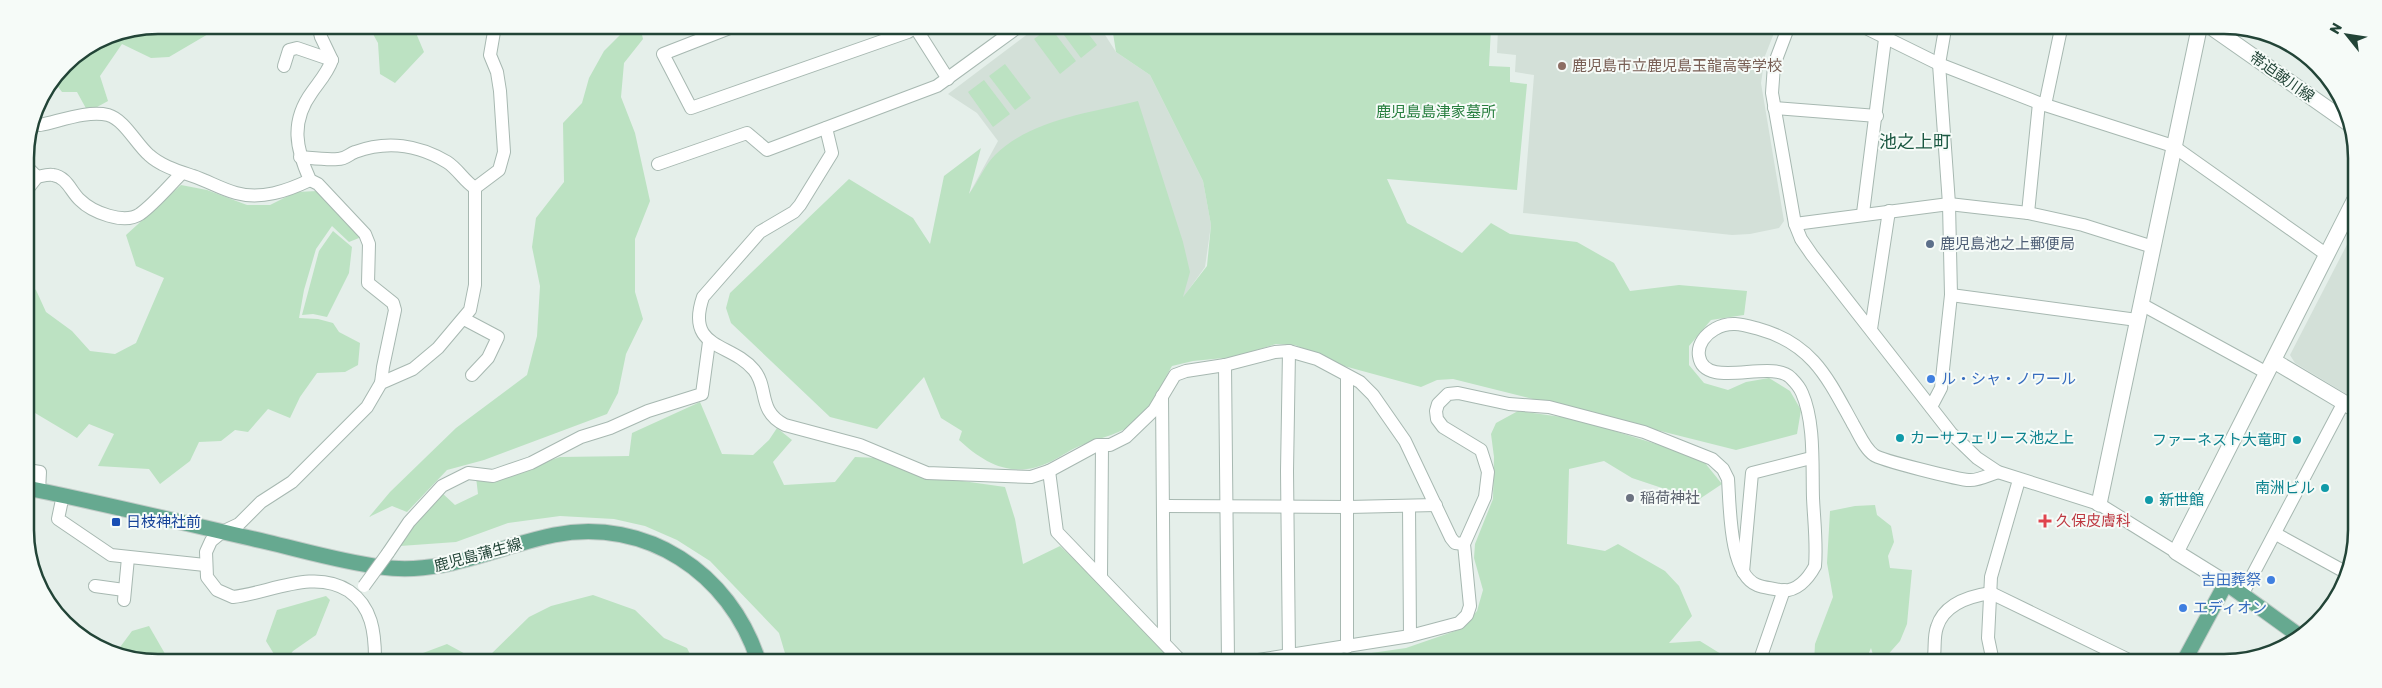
<svg xmlns="http://www.w3.org/2000/svg" width="2382" height="688" viewBox="0 0 2382 688" font-family="Rubik,'Noto Sans JP',sans-serif">
  <style>
    .built { fill: #d3e0d8 }
    .green { fill: #bce2c2 }
    .lines { fill: none; stroke-linecap: round; stroke-linejoin: round }
    .minor-casing { stroke: #a7b8b1; stroke-width: 14 }
    .tertiary-casing { stroke: #a7b8b1; stroke-width: 17 }
    .primary-casing { stroke: #c1cbc7; stroke-width: 17 }
    .minor { stroke: #fff; stroke-width: 12 }
    .tertiary { stroke: #fff; stroke-width: 15 }
    .primary { stroke: #66a990; stroke-width: 15 }
    .minor-bridge-casing { stroke: #a7b8b1; stroke-width: 14; stroke-linecap: butt }
    .minor-bridge { stroke: #fff; stroke-width: 12 }
    .education-dot { fill: #8d6e63; stroke: #f6fbf8; stroke-width: 2 }
    .service-dot { fill: #5c6f8a; stroke: #f6fbf8; stroke-width: 2 }
    .shop-dot { fill: #3f7fe0; stroke: #f6fbf8; stroke-width: 2 }
    .culture-dot { fill: #0f9aa8; stroke: #f6fbf8; stroke-width: 2 }
    .worship-dot { fill: #6b7280; stroke: #f6fbf8; stroke-width: 2 }
    .health-dot { fill: #e0444e; stroke: #f6fbf8; stroke-width: 2 }
    .transit-dot { fill: #1a4fb4; stroke: #f6fbf8; stroke-width: 2 }
    .labels { text-anchor: middle; dominant-baseline: central; stroke-width: 4; stroke-linejoin: round; paint-order: stroke }
    .education-label { font-size: 15px; fill: #785e54; stroke: #f6fbf8; text-anchor: start }
    .street-label { font-size: 15px; fill: #224437; stroke: #f6fbf8 }
    .park-label { font-size: 15px; fill: #287f3f; stroke: #f6fbf8 }
    .service-label { font-size: 15px; fill: #4e5e75; stroke: #f6fbf8; text-anchor: start }
    .shop-label { font-size: 15px; fill: #366cbe; stroke: #f6fbf8; text-anchor: start }
    .culture-label { font-size: 15px; fill: #0d838f; stroke: #f6fbf8; text-anchor: start }
    .worship-label { font-size: 15px; fill: #5b616d; stroke: #f6fbf8; text-anchor: start }
    .health-label { font-size: 15px; fill: #be3a42; stroke: #f6fbf8; text-anchor: start }
    .transit-label { font-size: 15px; fill: #164399; stroke: #f6fbf8; text-anchor: start }
    .quarter-label { font-size: 18px; fill: #1b5842; stroke: #f6fbf8 }
    .rim { fill: none; stroke: #224437; stroke-width: 2.5 }
  </style>
  <rect width="100%" height="100%" fill="#e5efea"/>
  <g class="built">
    <polygon points="1037,27 1100,27 1116,52 1150,75 1203,181 1211,225 1205,267 1182,299 968,196 998,141 977,113 948,94"/>
    <polygon points="1498,28 1776,28 1765,56 1761,83 1784,221 1779,228 1750,234 1732,235 1523,213 1534,75 1515,72 1516,55 1497,53"/>
    <polygon points="2354,231 2353,398 2295,363 2290,355"/>
  </g>
  <g class="green">
    <polygon points="158,25 216,25 215,30 169,57 151,58 122,44 100,76 108,101 88,112 77,92 62,92 53,80 64,64 107,35"/>
    <polygon points="368,25 413,26 424,52 395,83 380,74 378,43"/>
    <polygon points="629,26 640,26 643,39 624,63 621,97 635,133 650,201 635,239 635,292 643,319 626,354 618,393 607,414 484,460 447,470 407,512 392,506 369,517 390,492 456,428 527,375 537,336 540,286 532,247 536,218 564,182 563,123 582,103 589,78 604,51"/>
    <polygon points="1050,27 1076,61 1060,74 1034,39"/>
    <polygon points="1058,27 1083,27 1097,45 1081,58"/>
    <path d="M1112,27l379,1 -2,38 21,1v15l17,2 -10,106 -130,-11 20,44 55,30 29,-30 19,11 67,8 37,21 16,28 49,-6 68,6 -3,24 -33,5 -22,26v19l15,18 24,7 18,-8 23,-4 21,13 11,19 -4,24 -61,16 -283,-71 -16,1 -16,7 -77,-21 -49,-21 -19,-1 -42,13 -41,4 -21,5c-11,18 -17,41 -34,55 -15,12 -38,17 -56,24 -11,4 -20,11 -30,16 -37,19 -66,4 -93,-21l3,-9 -21,-13 -17,-41 -47,52 -47,-12 -99,-94 -5,-15 4,-15 119,-114 64,39 17,26 14,-68 37,-28 -12,46c9,-12 15,-28 26,-39 37,-36 95,-42 143,-54l45,141 7,30 -7,25 24,-31 4,-41 -8,-44 -53,-106 -34,-23z"/>
    <polygon points="1005,64 1031,98 1015,110 989,76"/>
    <polygon points="984,80 1010,114 993,127 968,92"/>
    <polygon points="181,185 207,190 247,205 270,205 296,192 318,191 364,236 349,242 332,226 316,249 304,290 299,318 318,319 333,323 339,332 360,343 358,365 345,372 317,373 300,397 290,418 268,409 248,432 235,430 221,441 199,442 190,461 160,484 149,469 98,466 114,434 89,424 77,438 30,410 27,394 26,284 36,290 46,312 72,331 90,351 115,354 136,343 164,278 136,266 126,235"/>
    <polygon points="333,231 352,247 349,273 327,317 313,314 302,315 319,251"/>
    <polygon points="700,402 722,454 753,455 769,440 777,428 792,440 773,462 784,485 835,482 855,457 878,458 920,475 1005,487 1015,519 1023,564 1060,546 1118,600 1175,661 787,660 779,633 710,561 677,540 645,526 614,519 560,516 508,523 456,542 400,546 414,522 441,492 455,505 478,494 476,477 493,480 560,457 629,456 632,433"/>
    <polygon points="1518,411 1576,419 1701,458 1722,484 1698,500 1632,478 1604,461 1569,469 1567,544 1605,551 1618,544 1665,571 1679,586 1692,616 1669,643 1700,641 1734,662 1316,661 1406,648 1461,629 1477,611 1483,590 1474,558 1475,544 1493,499 1494,457 1491,434 1496,423"/>
    <polygon points="1875,505 1877,515 1891,526 1894,542 1888,556 1890,568 1912,570 1907,624 1900,641 1884,659 1874,658 1871,648 1865,662 1814,662 1815,644 1833,597 1827,563 1830,511 1855,506"/>
    <polygon points="593,595 635,610 664,638 687,648 693,660 407,659 447,644 471,657 486,659 529,617 551,606"/>
    <polygon points="326,596 330,600 316,635 293,651 287,659 277,659 266,641 277,610"/>
    <polygon points="149,626 168,659 124,659 115,654 132,631"/>
  </g>
  <g class="lines">
    <g class="minor-casing">
      <g id="minor">
        <path d="M318,25l3,12 11,23c-4,12 -13,22 -20,32 -22,30 -16,57 -2,88l8,4 47,50 4,10 -1,39 25,20 2,7 -12,57 -2,16"/>
        <polyline points="735,26 663,54 691,108 908,32 916,27"/>
        <polyline points="915,27 948,79"/>
        <polyline points="1788,28 1774,65 1772,93 1795,224 1801,239 1812,255 1951,433 1977,458 1998,472 2099,504 2176,552"/>
        <polyline points="1868,29 1939,64 2039,103 2173,146 2327,255"/>
        <polyline points="284,66 289,50 297,48 332,60"/>
        <polyline points="2045,105 2061,29"/>
        <polyline points="1774,108 1877,116"/>
        <path d="M40,125c20,-4 48,-15 68,-10 17,5 28,29 41,40 12,11 29,16 44,21 15,5 28,13 43,17 25,7 51,-2 74,-13"/>
        <path d="M826,128l6,25 -32,52 -6,7 -34,20 -57,65c-18,53 28,45 51,73 15,18 3,41 31,55l75,20 67,28 104,4 18,-6 48,-26h13l16,-8 28,-27 21,-35 11,-4 39,-6 50,-13 14,-1 28,8 43,23 13,13 32,46 46,97 4,5 9,1"/>
        <path d="M300,157c12,1 26,3 38,2 8,0 11,-5 17,-7 32,-12 64,-7 92,10 11,7 17,19 28,26"/>
        <polyline points="658,164 747,133 767,150 937,86 1018,27"/>
        <path d="M25,165l12,12c5,-1 11,-3 16,-2 14,2 18,17 27,25 12,12 44,25 60,14 15,-11 28,-27 41,-40"/>
        <polyline points="475,188 499,170 504,152 500,91 497,72 490,55 495,26"/>
        <polyline points="26,191 37,177"/>
        <polyline points="1863,213 1885,39"/>
        <polyline points="2028,213 2039,103"/>
        <polyline points="1795,224 1949,204 2028,213 2083,225 2153,247"/>
        <polyline points="1951,295 2137,320"/>
        <polyline points="2141,304 2267,373"/>
        <polyline points="464,319 498,337 488,358 472,375"/>
        <polyline points="1871,329 1889,211"/>
        <polyline points="1289,351 1287,471 1289,656"/>
        <polyline points="1225,365 1228,661"/>
        <polyline points="1347,376 1347,647"/>
        <polyline points="1162,396 1164,640"/>
        <polyline points="1931,407 1941,388 1951,295 1949,204 1939,64 1945,29"/>
        <polyline points="27,470 40,472 39,491"/>
        <polyline points="1049,471 1057,532 1181,661"/>
        <polyline points="63,495 58,519 111,555 205,565"/>
        <polyline points="1165,506 1348,507 1436,505"/>
        <polyline points="1409,506 1410,636"/>
        <polyline points="2276,534 2347,573"/>
        <polyline points="388,553 409,522 442,486 468,473 493,476 531,463 581,437 610,428 648,411 702,394 709,342"/>
        <polyline points="1743,572 1752,473 1811,458"/>
        <polyline points="1101,577 1102,445"/>
        <polyline points="95,586 124,590"/>
        <polyline points="2242,595 2344,402"/>
        <polyline points="124,600 128,558"/>
        <path d="M375,659c0,-27 -3,-52 -26,-68 -35,-23 -79,2 -116,6l-16,-7 -10,-13 -1,-25 5,-11 11,-9 17,-8 22,-22 31,-20 75,-75 14,-24 32,-14 25,-21 32,-38 5,-25v-97"/>
        <path d="M1252,661l158,-25 49,-13 8,-8 3,-9 -6,-62 21,-47 3,-25 -7,-22 -38,-23 -6,-8 -1,-8 2,-7 10,-10 10,-1 51,11 40,3 95,25 68,27 11,10 5,10c2,26 1,95 29,106 7,3 15,3 22,5 17,3 29,-11 36,-24 2,-22 -1,-46 -2,-68 -1,-32 2,-76 -11,-105 -2,-5 -7,-11 -11,-15 -19,-20 -87,13 -92,-22 -2,-12 7,-22 16,-27 15,-9 29,-4 44,0 54,15 69,50 94,95 6,10 12,25 21,31 6,5 86,25 95,25 8,1 20,-5 29,-8"/>
        <polyline points="1759,662 1784,590"/>
        <path d="M1933,662c3,-11 0,-24 4,-35 7,-23 33,-31 54,-34l144,70"/>
        <polyline points="1993,662 1988,638 1991,577 2019,480"/>
      </g>
    </g>
    <g class="tertiary-casing">
      <g id="tertiary">
        <polyline points="2214,29 2351,125"/>
        <polyline points="2274,361 2353,408"/>
        <polyline points="2099,504 2199,29"/>
        <polyline points="2226,583 2176,552 2354,201"/>
      </g>
    </g>
    <g class="primary-casing">
      <g id="primary">
        <path d="M27,488c80,16 160,36 240,54 38,9 76,20 114,25 62,9 114,-20 173,-32 92,-18 176,38 204,125"/>
        <polyline points="2183,663 2226,583 2301,637"/>
      </g>
    </g>
    <use href="#minor" class="minor"/>
    <use href="#tertiary" class="tertiary"/>
    <use href="#primary" class="primary"/>
    <g class="minor-bridge-casing">
      <polyline id="minor-bridge" points="364,586 388,553"/>
    </g>
    <use href="#minor-bridge" class="minor-bridge"/>
  </g>
  <circle class="education-dot" cx="1562" cy="66" r="5"/>
  <circle class="service-dot" cx="1930" cy="244" r="5"/>
  <g class="shop-dot">
    <circle cx="1931" cy="379" r="5"/>
    <circle cx="2271" cy="580" r="5"/>
    <circle cx="2183" cy="608" r="5"/>
  </g>
  <g class="culture-dot">
    <circle cx="1900" cy="438" r="5"/>
    <circle cx="2297" cy="440" r="5"/>
    <circle cx="2325" cy="488" r="5"/>
    <circle cx="2149" cy="500" r="5"/>
  </g>
  <circle class="worship-dot" cx="1630" cy="498" r="5"/>
  <path class="health-dot" d="M2042.5 513.5h5v5h5v5h-5v5h-5v-5h-5v-5h5z"/>
  <rect class="transit-dot" x="111" y="517" width="10" height="10" rx="2.5"/>
  <g class="labels">
    <g class="education-label">
      <text x="1572" y="66">鹿児島市立鹿児島玉龍高等学校</text>
    </g>
    <g class="street-label">
      <text transform="translate(2282 77) rotate(35)">帯迫皷川線</text>
      <text transform="translate(478 555) rotate(-15)">鹿児島蒲生線</text>
    </g>
    <g class="park-label">
      <text x="1436" y="112">鹿児島島津家墓所</text>
    </g>
    <g class="service-label">
      <text x="1940" y="244">鹿児島池之上郵便局</text>
    </g>
    <g class="shop-label">
      <text x="1941" y="379">ル・シャ・ノワール</text>
      <text x="2261" y="580" text-anchor="end">吉田葬祭</text>
      <text x="2193" y="608">エディオン</text>
    </g>
    <g class="culture-label">
      <text x="1910" y="438">カーサフェリース池之上</text>
      <text x="2287" y="440" text-anchor="end">ファーネスト大竜町</text>
      <text x="2315" y="488" text-anchor="end">南洲ビル</text>
      <text x="2159" y="500">新世館</text>
    </g>
    <g class="worship-label">
      <text x="1640" y="498">稲荷神社</text>
    </g>
    <g class="health-label">
      <text x="2056" y="521">久保皮膚科</text>
    </g>
    <g class="transit-label">
      <text x="126" y="522">日枝神社前</text>
    </g>
    <g class="quarter-label">
      <text x="1915" y="142">池之上町</text>
    </g>
  </g>
  <path d="M0 0H2382V688H0ZM158 34H2224A124 124 0 0 1 2348 158V530A124 124 0 0 1 2224 654H158A124 124 0 0 1 34 530V158A124 124 0 0 1 158 34Z" fill="#f6fbf8" fill-rule="evenodd"/>
  <path class="rim" d="M158 34H2224A124 124 0 0 1 2348 158V530A124 124 0 0 1 2224 654H158A124 124 0 0 1 34 530V158A124 124 0 0 1 158 34Z"/>
  <g transform="translate(2347 35) rotate(300)" stroke="#f6fbf8" stroke-width="4" paint-order="stroke">
  <path d="M0-4L9 19L0 12L-9 19Z" fill="#224437"/>
  <text y="-8" font-size="14" font-weight="bold" text-anchor="middle" fill="#224437">N</text>
  </g>
</svg>
